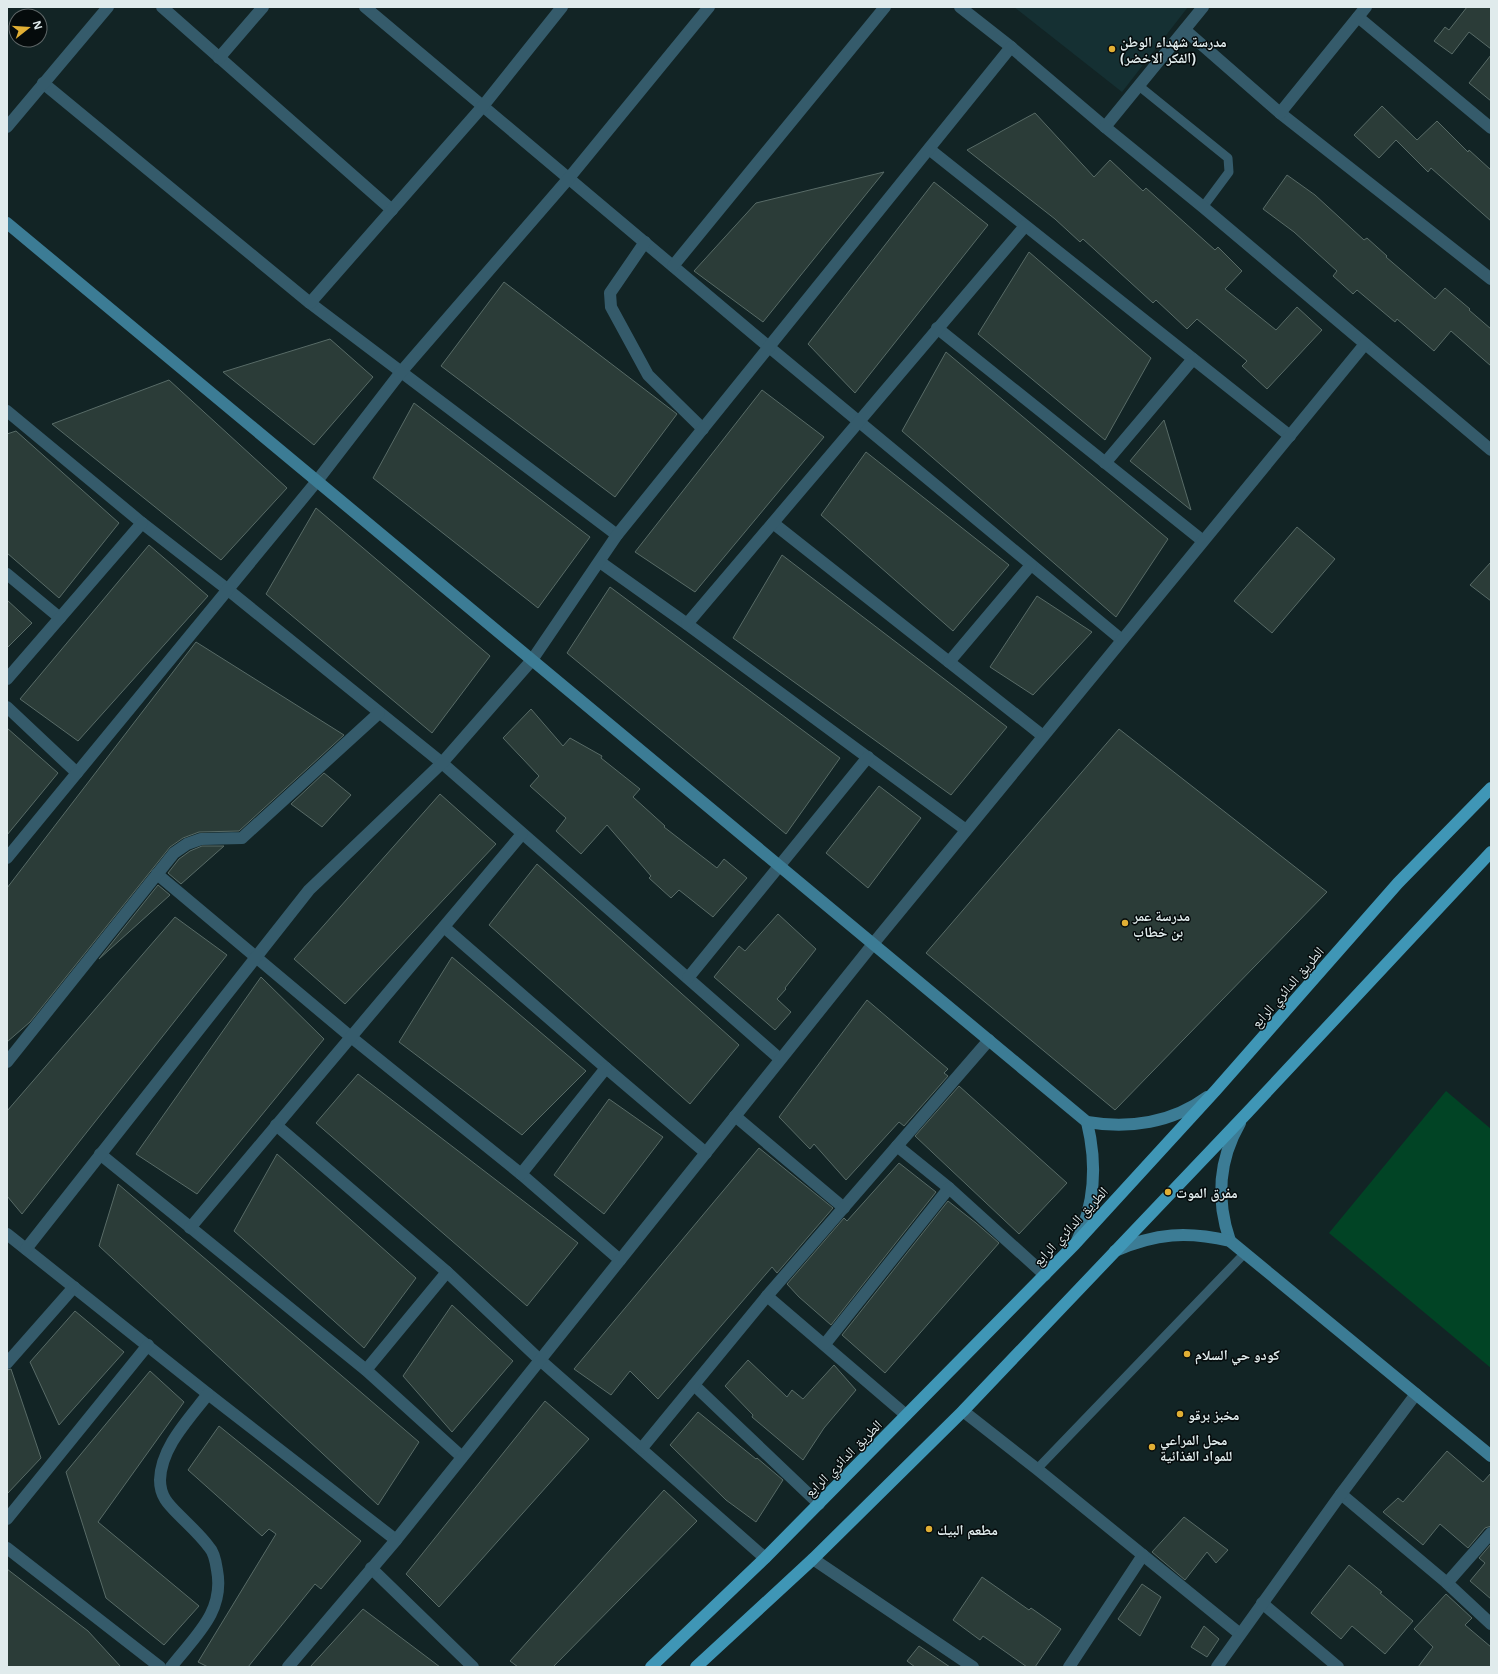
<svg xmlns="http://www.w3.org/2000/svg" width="1498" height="1674" viewBox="0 0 1498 1674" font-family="'Open Sans','Noto Naskh Arabic',sans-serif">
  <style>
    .built { fill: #153033 }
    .green { fill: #014425 }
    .building { fill: #2b3c38; stroke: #586b67 }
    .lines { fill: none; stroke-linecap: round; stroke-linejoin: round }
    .lane { stroke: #355b6b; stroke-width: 9 }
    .street { stroke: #355b6b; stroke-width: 12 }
    .secondary { stroke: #3c7c95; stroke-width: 12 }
    .primary { stroke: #3f96b6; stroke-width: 12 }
    .poi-dot { fill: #e1af34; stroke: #050b0c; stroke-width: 1.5 }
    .labels { text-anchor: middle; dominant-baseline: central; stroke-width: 3; stroke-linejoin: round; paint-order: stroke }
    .poi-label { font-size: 14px; font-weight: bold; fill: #e0ebec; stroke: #050b0c; text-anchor: start }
    .street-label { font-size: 14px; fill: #e0ebec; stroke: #050b0c }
  </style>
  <rect width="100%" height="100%" fill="#122425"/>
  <polygon class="built" points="1014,7 1188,7 1122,92"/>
  <polygon class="green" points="1446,1091 1491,1129 1491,1368 1329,1233"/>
  <g class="building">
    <polygon points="1467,7 1491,7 1491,49 1469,32 1452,54 1434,41 1445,27 1449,30"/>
    <polygon points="1491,55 1491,101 1469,83"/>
    <polygon points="1382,106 1417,140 1437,121 1468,152 1469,150 1491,170 1491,221 1431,168 1428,172 1396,140 1379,158 1354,135"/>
    <polygon points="1035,113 1094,177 1110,160 1143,191 1146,188 1215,250 1218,247 1242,271 1225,289 1276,330 1297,307 1322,330 1267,389 1242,366 1247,361 1197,319 1187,329 1156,300 1153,303 1083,239 1080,242 1055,219 967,150"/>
    <polygon points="884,172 763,322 694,271 756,203"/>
    <polygon points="1287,175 1315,195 1364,240 1367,238 1387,256 1386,257 1435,299 1445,288 1470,309 1469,310 1491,329 1491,366 1451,331 1434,351 1397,319 1395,322 1357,290 1353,294 1333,276 1337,271 1294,232 1263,209"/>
    <polygon points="934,182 988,225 855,393 808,344"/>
    <polygon points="1029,252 1151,358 1105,440 978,334"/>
    <polygon points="504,282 677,414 615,497 441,366"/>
    <polygon points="330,339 373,377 314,445 223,372"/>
    <polygon points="946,352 1168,539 1116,617 902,431"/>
    <polygon points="169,380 287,488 221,560 52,424"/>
    <polygon points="762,390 824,437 695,592 635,552"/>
    <polygon points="414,403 590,537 538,608 373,478"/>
    <polygon points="1164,420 1191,510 1130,461"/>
    <polygon points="16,431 119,523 59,598 7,553 7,434"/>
    <polygon points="866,452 1009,565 953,631 821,515"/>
    <polygon points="316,508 490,656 432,733 266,594"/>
    <polygon points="1297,527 1335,559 1272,633 1234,601"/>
    <polygon points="149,545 208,596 78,741 20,699"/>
    <polygon points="782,555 1007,727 951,795 733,638"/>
    <polygon points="1491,562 1491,601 1470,585"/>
    <polygon points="610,587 840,758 786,834 567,653"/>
    <polygon points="1037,596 1092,632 1033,695 990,667"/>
    <polygon points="7,600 32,623 7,648"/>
    <polygon points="196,642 344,735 239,831 199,832 183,838 170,847 30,1022 7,1042 7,888"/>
    <polygon points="531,709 563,746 570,738 602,756 601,758 640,789 633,797 665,826 664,827 717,868 724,859 747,878 713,917 679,890 671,898 649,878 651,876 607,825 581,854 556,831 566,818 530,786 539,776 503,738"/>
    <polygon points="7,728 58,773 7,835"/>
    <polygon points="1119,729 1327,892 1115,1110 926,953"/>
    <polygon points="324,773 351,795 322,827 291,804"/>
    <polygon points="879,786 921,818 868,888 826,853"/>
    <polygon points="440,794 496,844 345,1004 294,959"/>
    <polygon points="202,846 224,846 181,884 168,873 179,859 190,851"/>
    <polygon points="537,864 739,1045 690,1104 489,925"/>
    <polygon points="158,885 170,895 99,959"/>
    <polygon points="778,914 816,949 785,988 786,989 777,999 791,1012 775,1030 714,977 739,946 745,951"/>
    <polygon points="175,917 227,955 22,1214 7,1196 7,1111"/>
    <polygon points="452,957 586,1071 522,1135 399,1042"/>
    <polygon points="261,977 324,1039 197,1194 136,1154"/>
    <polygon points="867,1000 948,1069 944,1073 948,1076 904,1126 899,1122 846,1180 814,1144 810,1149 779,1117"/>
    <polygon points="358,1074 578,1243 527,1306 316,1123"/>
    <polygon points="959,1086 1067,1183 1019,1234 915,1136"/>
    <polygon points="609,1099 663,1137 604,1214 554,1175"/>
    <polygon points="759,1148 833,1208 777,1273 772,1267 658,1399 630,1371 611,1395 574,1369"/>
    <polygon points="277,1154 416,1278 364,1348 234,1231"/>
    <polygon points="899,1163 936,1192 831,1325 799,1297 787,1284 844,1218 847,1221"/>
    <polygon points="118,1184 419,1442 378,1505 99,1246"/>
    <polygon points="948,1201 976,1223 999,1243 885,1373 842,1335"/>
    <polygon points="452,1305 513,1361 452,1432 403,1376"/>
    <polygon points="75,1311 124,1352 59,1425 30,1362"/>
    <polygon points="748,1360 787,1397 792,1390 803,1399 834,1365 856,1390 824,1428 803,1460 752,1417 753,1415 725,1386"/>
    <polygon points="11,1369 41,1458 7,1494 7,1370"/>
    <polygon points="150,1371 184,1402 98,1522 199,1606 164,1645 106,1598 66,1472"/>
    <polygon points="545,1401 589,1439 439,1607 406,1574"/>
    <polygon points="698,1412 756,1459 757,1458 783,1480 756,1522 726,1500 670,1445"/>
    <polygon points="219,1426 361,1541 321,1589 315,1584 248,1667 208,1667 198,1662 276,1534 269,1529 262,1536 188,1470"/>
    <polygon points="1447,1451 1483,1482 1491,1473 1491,1526 1485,1528 1468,1548 1440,1524 1423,1545 1383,1512 1398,1498 1403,1502"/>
    <polygon points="664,1490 697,1521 553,1667 518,1667 510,1661"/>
    <polygon points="1184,1517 1228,1550 1216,1563 1207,1552 1185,1580 1152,1552"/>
    <polygon points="1491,1544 1491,1599 1470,1581 1485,1563 1479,1558"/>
    <polygon points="1349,1565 1382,1592 1380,1593 1413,1621 1385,1654 1352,1626 1341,1639 1311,1613"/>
    <polygon points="7,1569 88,1631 121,1667 7,1667"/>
    <polygon points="982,1577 1029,1610 1031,1608 1061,1629 1035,1667 1027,1667 983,1636 980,1640 953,1620"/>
    <polygon points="1142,1584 1161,1597 1140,1636 1118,1619"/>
    <polygon points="1446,1594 1472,1618 1465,1625 1491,1647 1491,1667 1418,1667 1433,1647 1414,1629"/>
    <polygon points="363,1609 440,1667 310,1667"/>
    <polygon points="1204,1626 1219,1639 1207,1657 1191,1647"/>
    <polygon points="919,1646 950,1667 915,1667 907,1661"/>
  </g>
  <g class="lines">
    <g class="lane">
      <polyline points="1139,86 1228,158 1229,172 1203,207"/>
      <polyline points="1037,1469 1245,1253"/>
    </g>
    <g class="street">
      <polyline points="162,7 392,210"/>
      <polyline points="365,7 769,347 1122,640"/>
      <polyline points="960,7 1011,47 1105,127 1203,207 1491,450"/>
      <polyline points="1358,17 1491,128"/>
      <polyline points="1185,30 1280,113 1491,279"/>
      <polyline points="219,58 263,7"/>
      <polyline points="43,83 310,303 617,535"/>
      <polyline points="1280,113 1366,7"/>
      <polyline points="7,127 108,7"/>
      <polyline points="1105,127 1203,7"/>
      <polyline points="929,149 1290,436"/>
      <polyline points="645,242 610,293 611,307 648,375 703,429"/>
      <polyline points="673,266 885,7"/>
      <polyline points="310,303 483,106 562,7"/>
      <polyline points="937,328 1203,541"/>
      <polyline points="7,411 142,523 227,589 442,763 780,1059"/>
      <polyline points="1105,463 1193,359"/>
      <polyline points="773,523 1043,736"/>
      <polyline points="600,562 687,624 966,830"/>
      <polyline points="7,574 60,618"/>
      <polyline points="687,624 1025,226"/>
      <polyline points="949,662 1031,565"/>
      <polyline points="7,679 142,523"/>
      <polyline points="7,707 77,773"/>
      <polyline points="7,858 317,481 401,372 569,178 709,7"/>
      <polyline points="157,874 351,1037 521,1174 620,1260"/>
      <polyline points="444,927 606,1068 706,1153"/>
      <polyline points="688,978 868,757"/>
      <polyline points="7,1062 174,853 187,844 201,839 242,838 379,713"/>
      <polyline points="735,1116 844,1208"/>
      <polyline points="276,1125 447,1272 540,1360 765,1558"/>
      <polyline points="897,1146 949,1188 1045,1275"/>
      <polyline points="100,1154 366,1370 462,1457"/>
      <polyline points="521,1174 606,1068"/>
      <polyline points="190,1228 522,834"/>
      <polyline points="7,1234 208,1394 396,1540"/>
      <polyline points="26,1249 309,890 442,763 532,660 617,535 1011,47"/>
      <polyline points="767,1296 906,1415"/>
      <polyline points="825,1344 949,1188"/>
      <polyline points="7,1363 74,1287"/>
      <polyline points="366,1370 447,1272"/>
      <polyline points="694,1385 819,1504"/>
      <polyline points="963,1411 1037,1469 1240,1634"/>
      <polyline points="642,1448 767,1296 989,1040"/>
      <polyline points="1341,1494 1447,1583 1491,1624"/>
      <polyline points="7,1519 148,1345"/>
      <polyline points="7,1548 160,1667"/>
      <polyline points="813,1559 973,1667"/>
      <polyline points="371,1568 473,1667"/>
      <polyline points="1447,1583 1491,1533"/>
      <polyline points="1262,1603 1338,1667"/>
      <path d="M171,1667c24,-31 54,-55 46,-97 -1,-7 -3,-18 -8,-23 -8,-11 -19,-21 -29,-31 -11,-11 -20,-19 -20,-36 1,-33 29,-61 48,-86"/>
      <polyline points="288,1667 396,1540 873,944 1365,344"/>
      <polyline points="1069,1667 1143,1555"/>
      <polyline points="1217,1667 1341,1494 1416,1394"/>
    </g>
    <g class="secondary">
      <path d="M7,223l1080,899c42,7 85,1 120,-25"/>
      <path d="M1077,1241c19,-39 20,-78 10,-119"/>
      <path d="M1230,1241c-14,-41 -12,-80 10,-118"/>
      <path d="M1115,1251c41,-18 72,-20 115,-10l261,215"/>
    </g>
    <g class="primary">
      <polyline points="651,1667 765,1558 1075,1244 1216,1090 1398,883 1491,788"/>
      <polyline points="696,1667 813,1559 963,1411 1246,1114 1491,852"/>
    </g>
  </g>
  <g class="poi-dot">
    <circle cx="1112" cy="49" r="4"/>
    <circle cx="1125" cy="923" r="4"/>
    <circle cx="1168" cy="1192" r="4"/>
    <circle cx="1187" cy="1354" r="4"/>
    <circle cx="1180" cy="1414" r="4"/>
    <circle cx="1152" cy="1447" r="4"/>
    <circle cx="929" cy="1529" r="4"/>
  </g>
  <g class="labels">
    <g class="poi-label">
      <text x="1120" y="41">مدرسة شهداء الوطن<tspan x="1120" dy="16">(الفكر الاخضر)</tspan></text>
      <text x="1133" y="915">مدرسة عمر<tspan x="1133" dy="16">بن خطاب</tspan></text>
      <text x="1176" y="1192">مفرق الموت</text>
      <text x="1195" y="1354">كودو حي السلام</text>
      <text x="1188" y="1414">مخبز برقو</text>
      <text x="1160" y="1439">محل المراعي<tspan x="1160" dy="16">للمواد الغذائية</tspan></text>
      <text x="937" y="1529">مطعم البيك</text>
    </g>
    <g class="street-label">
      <text transform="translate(1287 987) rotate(-49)">الطريق الدائري الرابع</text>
      <text transform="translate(1070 1226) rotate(-47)">الطريق الدائري الرابع</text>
      <text transform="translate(843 1458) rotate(-45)">الطريق الدائري الرابع</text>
    </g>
  </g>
  <rect width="1498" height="1674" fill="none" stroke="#e0ebec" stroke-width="16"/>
  <g transform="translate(28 28) rotate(73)"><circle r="19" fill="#050b0c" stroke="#5d6566"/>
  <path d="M0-3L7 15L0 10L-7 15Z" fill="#e1af34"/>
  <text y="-6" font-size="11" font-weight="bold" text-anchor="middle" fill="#e0ebec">N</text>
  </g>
</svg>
